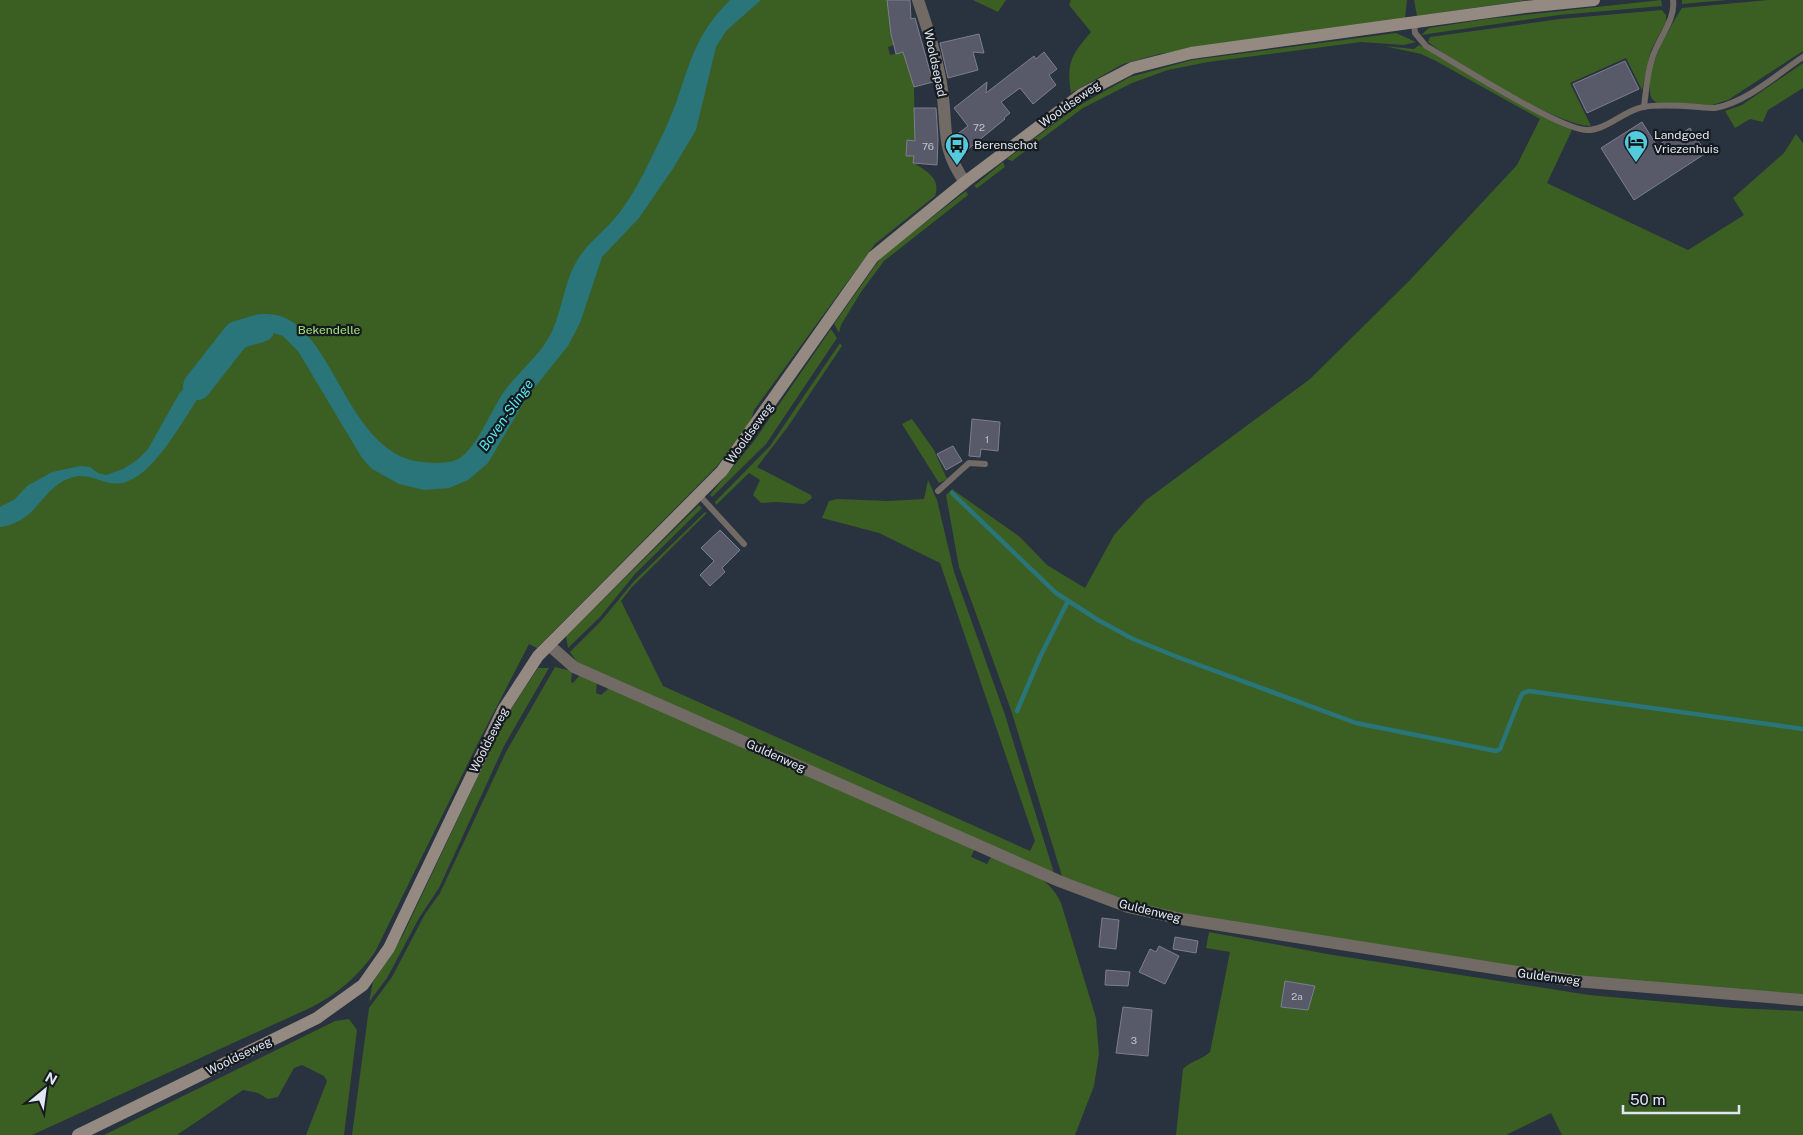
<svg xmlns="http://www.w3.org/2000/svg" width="1803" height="1135" viewBox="0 0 1803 1135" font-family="'Public Sans',sans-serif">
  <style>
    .green { fill: #3b5e23 }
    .water { fill: #29757a }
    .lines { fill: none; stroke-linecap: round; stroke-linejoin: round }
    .stream { stroke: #29757a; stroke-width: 4.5 }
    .river { stroke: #29757a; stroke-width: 28 }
    .building { fill: #585969; stroke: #7d7e8f }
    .lane { stroke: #716a65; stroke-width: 6 }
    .street { stroke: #716a65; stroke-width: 12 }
    .secondary { stroke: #948a81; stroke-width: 12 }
    .labels { text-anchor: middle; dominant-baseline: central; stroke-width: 4.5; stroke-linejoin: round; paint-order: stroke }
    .number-label { font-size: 10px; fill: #bfc4ce }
    .street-label { font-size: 12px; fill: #e1e7f0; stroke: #151a1f }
    .poi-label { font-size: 12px; fill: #e1e7f0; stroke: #151a1f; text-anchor: start }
    .park-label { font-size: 12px; fill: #a2e278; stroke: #151a1f }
    .water-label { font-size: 14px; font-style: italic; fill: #59e8f1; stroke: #151a1f }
  </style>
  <rect width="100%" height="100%" fill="#29323f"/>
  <g class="green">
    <path d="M0,0h888l6,45 -6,2 2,8 13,-3 11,35 1,54 -8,-1 -1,16h8v7c14,9 27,16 21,33l-60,48 -121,166 -3,11 -34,45 -180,182 -8,-4 -50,97 -104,211c-17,24 -36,41 -63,55l-280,128h-32z"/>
    <polygon points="973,0 1006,0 998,12"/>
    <path d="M1071,0h336l-2,18 -246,36 -36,10 -52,29c-5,-29 0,-38 20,-61l-22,-27z"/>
    <polygon points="1414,0 1527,0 1417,16"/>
    <polygon points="1661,0 1662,6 1559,15 1421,35 1429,28 1487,19"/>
    <polygon points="1682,0 1727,0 1682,4"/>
    <path d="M1768,0h35v51l-75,49 -16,5 -55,-2 -5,-4c-11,-24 17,-71 30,-91z"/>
    <path d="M1662,10l4,5v7l-15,28 -9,40 -16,-32 -56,25 21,43c-31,1 -136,-63 -163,-84l2,-5 130,-18z"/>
    <polygon points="1396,33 1416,42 1404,45 1361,42 1208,62 1168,70 1132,83 1083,108 1012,161 1007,159 1078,106 1130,77 1192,60"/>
    <polygon points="1419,45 1572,130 1547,183 1688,250 1744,215 1733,198 1784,153 1796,134 1803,143 1803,996 1645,985 1509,968 1143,907 1062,876 1011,710 959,567 946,495 952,489 1020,537 1047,565 1085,588 1114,535 1146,500 1310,379 1410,280 1517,165 1540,119 1436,61 1421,54 1384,46 1414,49"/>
    <polygon points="1803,63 1803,88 1768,110 1763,122 1750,119 1735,128 1725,111 1742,105"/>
    <polygon points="1003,162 1005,167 977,188 974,186"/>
    <polygon points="966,191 968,195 884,261 861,292 841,325 839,333 834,324 882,256"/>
    <polygon points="831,329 837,338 766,444 712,497 710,495 754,441"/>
    <polygon points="840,343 842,346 787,428 757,467 811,495 812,498 804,504 776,502 761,503 753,495 760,480 749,473 716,505 715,502 770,446"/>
    <polygon points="912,419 934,450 947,479 939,483 902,424"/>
    <polygon points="928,480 937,500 954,572 1005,715 1054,873 577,662 570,652 601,621 634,581 705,512 707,513 632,587 621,601 663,686 1030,851 1035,841 940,563 879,533 822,518 829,501 837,499 888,501 924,499"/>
    <polygon points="699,505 702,508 635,574 600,617 568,648 566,636"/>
    <path d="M555,667l17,4 -1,11 2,1 7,-8 17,7 -1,11 5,2 8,-7 366,160 -4,9 16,7 5,-9c25,11 57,20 69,48l35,115 3,36 -5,32 -19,49h-723l17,-127 23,-31 33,-63 15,-21 66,-141z"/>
    <polygon points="538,668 549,668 504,746 439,888 419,918 387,978 369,1002 373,982 403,935 507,715"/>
    <path d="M1209,932l118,22 262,41 145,13 69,3v124h-241l-11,-22 -45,22h-330l7,-66c8,-8 18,-9 27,-17l20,-100 -24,-4z"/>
    <polygon points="349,1019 357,1030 344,1135 306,1135 327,1081 324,1076 302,1065 294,1068 278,1097 268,1099 258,1093 243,1090 177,1135 104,1135 335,1021"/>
  </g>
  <g class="water">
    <path d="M730,0h31l-35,31 -10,16 -20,83 -22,37 -35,51 -37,39 -22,66 -12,23 -41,51 -39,66 -20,17 -19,8 -25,2 -25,-6 -27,-15 -10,-11 -64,-107 -15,-15 -15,-5 -13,3 -14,13 -6,9 -9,-15c10,-10 24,-26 38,-27 69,-4 77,138 157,148 11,1 25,2 35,-2 17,-6 34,-46 44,-62 13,-22 35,-37 48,-59 16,-27 15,-63 35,-87 9,-12 22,-22 32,-34 13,-15 23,-34 32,-51 11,-23 23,-46 31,-70 14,-41 20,-65 52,-97z"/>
    <path d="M217,349l8,14c-7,5 -12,14 -17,21 -22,28 -48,86 -82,98 -20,7 -35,-12 -56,-4 -30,11 -32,44 -70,49v-20l15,-8 12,-13 25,-14 28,-6 10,1 8,6 8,2 17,-6 14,-9 11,-11 31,-55z"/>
  </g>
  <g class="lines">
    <g class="stream">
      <polyline points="952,493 1056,593 1098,620 1133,639 1180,658 1356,723 1496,751 1500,749 1520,698 1523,693 1529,691 1803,729"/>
      <polyline points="1017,711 1040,657 1068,601"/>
    </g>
    <polyline class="river" points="197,386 237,335 261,328"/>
  </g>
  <g class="building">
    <polygon points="887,0 910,0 911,19 915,18 933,82 914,87 903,52 896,54 891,34"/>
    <polygon points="979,34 984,53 973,52 978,70 948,78 940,43"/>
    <polygon points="1044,52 1057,69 1049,75 1056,85 1033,104 1020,88 1001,102 1010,113 1004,118 1005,119 967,150 955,136 968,126 954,108 987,82 986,93 1034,56 1036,59"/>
    <polygon points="1625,61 1639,89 1587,113 1573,84"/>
    <polygon points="914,108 936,108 938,139 937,165 913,163 914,156 906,156 907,140 915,141"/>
    <polygon points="1642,122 1657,146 1678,132 1679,135 1690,128 1706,153 1634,200 1601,148"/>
    <polygon points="972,419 1000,422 998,451 981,449 980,457 969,456"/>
    <polygon points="953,446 962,461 946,470 937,454"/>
    <polygon points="720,530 740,550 722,568 725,572 710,586 700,575 714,561 701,548"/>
    <polygon points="1102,918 1119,920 1116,949 1099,947"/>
    <polygon points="1175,937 1198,941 1196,953 1173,949"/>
    <polygon points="1159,946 1179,956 1165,984 1139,972 1150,949 1156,952"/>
    <polygon points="1106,970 1130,972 1128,986 1105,985"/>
    <polygon points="1285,981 1315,986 1308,1010 1281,1007"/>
    <polygon points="1123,1007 1152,1010 1148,1056 1116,1053"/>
  </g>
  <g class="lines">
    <g class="lane">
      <path d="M1414,23l1,10 11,13c28,16 135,85 161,84 20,0 36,-19 56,-23 20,-4 51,0 72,1 32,-6 61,-33 88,-51"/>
      <path d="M1644,107c2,-16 3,-33 8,-48 5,-19 24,-39 21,-59"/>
      <polyline points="938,491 969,463 985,464"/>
      <polyline points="699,495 744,544"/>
    </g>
    <g class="street">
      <path d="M918,0c10,29 20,60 24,90 6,39 -2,57 23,92"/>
      <polyline points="549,645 574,667 1059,881 1128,907 1182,919 1575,981 1803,1000"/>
    </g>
    <polyline class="secondary" points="78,1135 317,1018 363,985 389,948 503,710 538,656 722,471 873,257 965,182 1082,94 1132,68 1191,53 1525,7 1594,0"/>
  </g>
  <defs>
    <g id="hotel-pin" transform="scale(1.25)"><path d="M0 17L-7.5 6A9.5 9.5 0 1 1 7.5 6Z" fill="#54cadd" stroke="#151a1f"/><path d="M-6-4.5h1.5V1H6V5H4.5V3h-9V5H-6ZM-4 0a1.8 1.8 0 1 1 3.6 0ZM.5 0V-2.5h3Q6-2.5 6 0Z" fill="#111"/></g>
    <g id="bus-pin" transform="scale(1.25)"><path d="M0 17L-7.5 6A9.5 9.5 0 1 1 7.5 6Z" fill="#54cadd" stroke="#151a1f"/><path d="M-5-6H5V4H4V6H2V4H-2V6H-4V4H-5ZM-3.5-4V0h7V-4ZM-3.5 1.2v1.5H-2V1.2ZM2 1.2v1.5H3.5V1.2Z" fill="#111"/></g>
  </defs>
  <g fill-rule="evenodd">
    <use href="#hotel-pin" x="1636" y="142"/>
    <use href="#bus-pin" x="957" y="145"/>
  </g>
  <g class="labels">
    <g class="number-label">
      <text x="979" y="127">72</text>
      <text x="928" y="146">76</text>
      <text x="987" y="439">1</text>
      <text x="1297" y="996">2a</text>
      <text x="1134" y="1040">3</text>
    </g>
    <g class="street-label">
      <text transform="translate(935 63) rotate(78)">Wooldsepad</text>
      <text transform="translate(1070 104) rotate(-35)">Wooldseweg</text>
      <text transform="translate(750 433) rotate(-54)">Wooldseweg</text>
      <text transform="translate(489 740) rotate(-63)">Wooldseweg</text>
      <text transform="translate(776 756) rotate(24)">Guldenweg</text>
      <text transform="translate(1150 911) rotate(14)">Guldenweg</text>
      <text transform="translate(1549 977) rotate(7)">Guldenweg</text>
      <text transform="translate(239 1056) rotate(-26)">Wooldseweg</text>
    </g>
    <g class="poi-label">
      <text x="1654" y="135">Landgoed<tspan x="1654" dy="14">Vriezenhuis</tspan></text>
      <text x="974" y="145">Berenschot</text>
    </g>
    <g class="park-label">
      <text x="329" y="330">Bekendelle</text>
    </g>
    <g class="water-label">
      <text transform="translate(506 415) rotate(-55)">Boven-Slinge</text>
    </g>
  </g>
  <g transform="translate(45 1090) rotate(29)" stroke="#151a1f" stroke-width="4" paint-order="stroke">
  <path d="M0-4L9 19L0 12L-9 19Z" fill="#e1e7f0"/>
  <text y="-8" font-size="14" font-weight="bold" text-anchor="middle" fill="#e1e7f0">N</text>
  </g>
  <path d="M1623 1105v8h116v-8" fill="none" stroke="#e1e7f0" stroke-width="2.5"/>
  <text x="1630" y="1105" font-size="15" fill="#e1e7f0" stroke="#151a1f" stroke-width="4" paint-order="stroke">50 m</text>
</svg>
